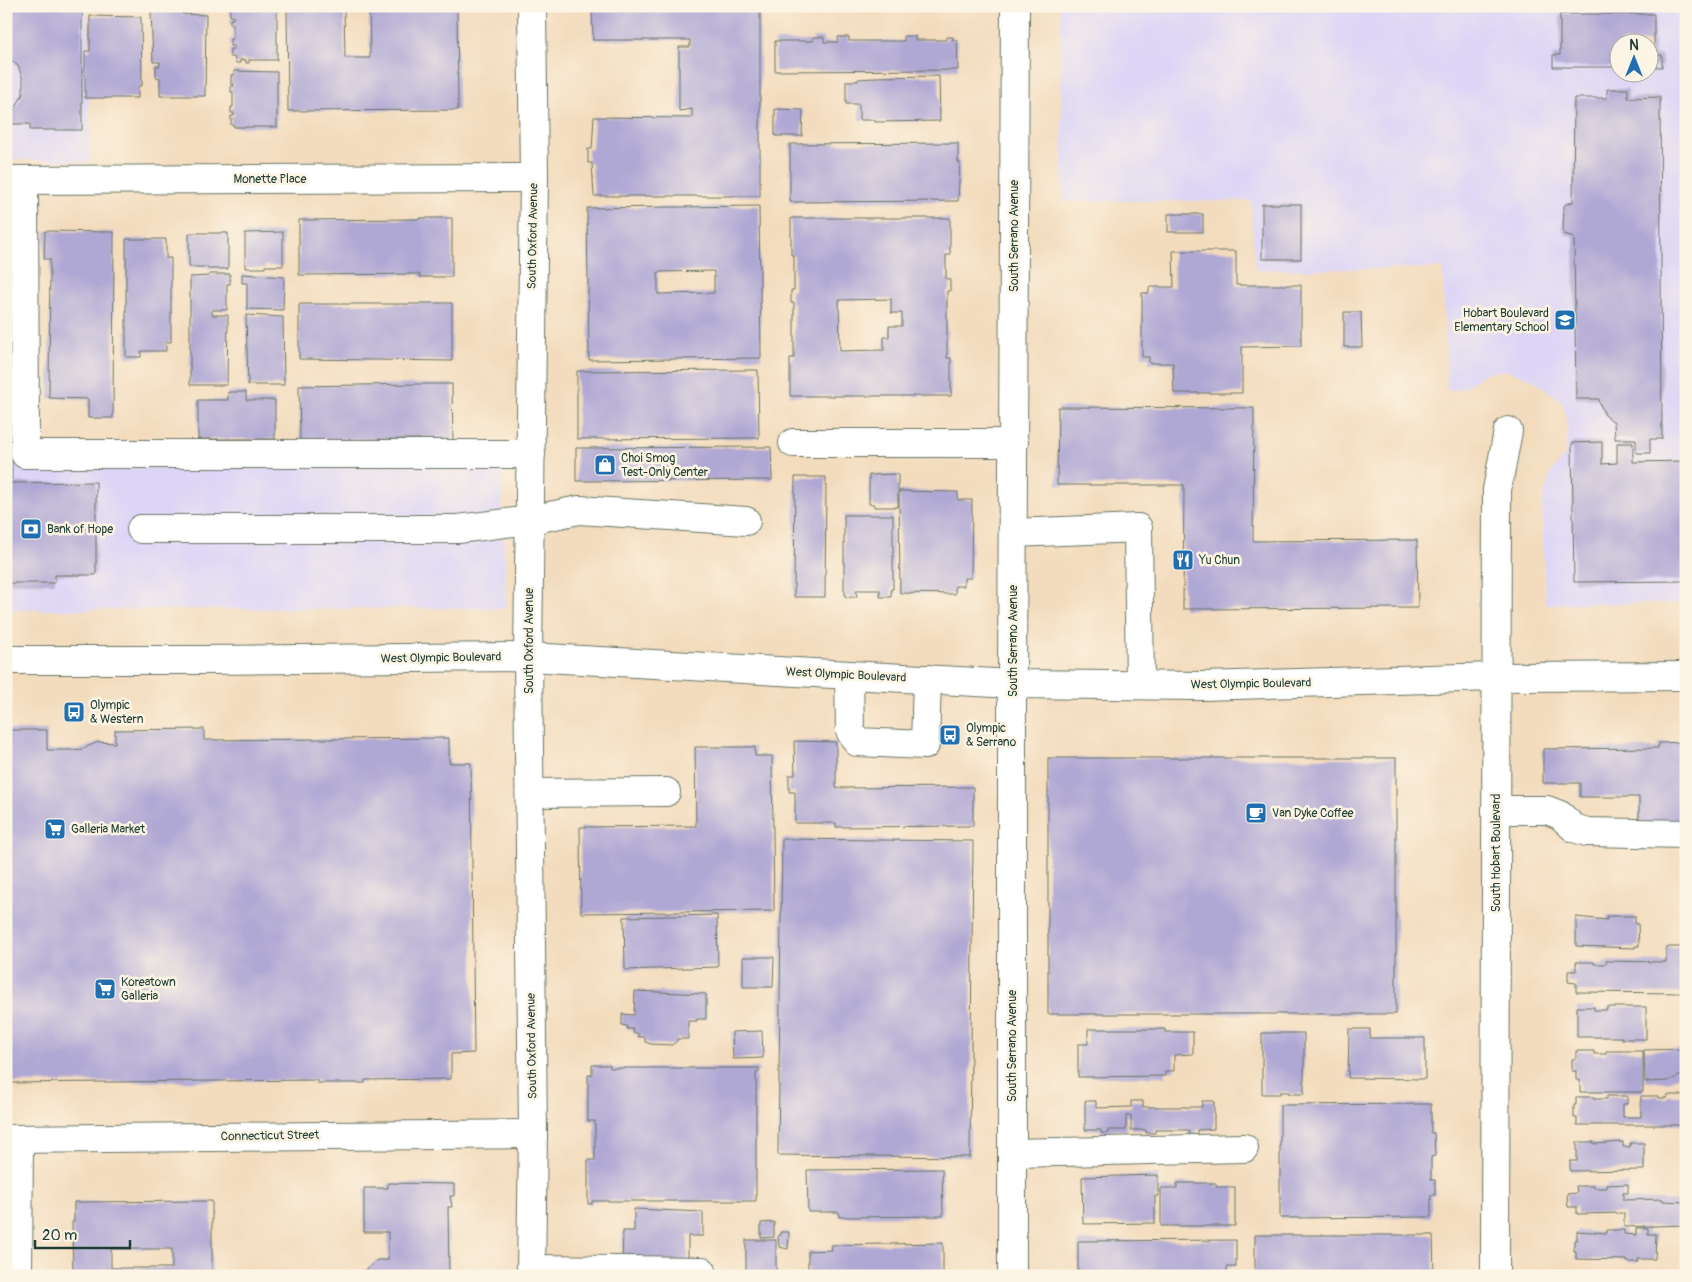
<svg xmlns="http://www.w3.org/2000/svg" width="1692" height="1282" viewBox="0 0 1692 1282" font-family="Pangolin,sans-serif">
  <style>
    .built { fill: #ddd5f6; fill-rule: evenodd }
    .building { fill: #b0a8d4; fill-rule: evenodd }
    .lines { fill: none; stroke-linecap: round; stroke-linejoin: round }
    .minor-casing { stroke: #697564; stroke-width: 30 }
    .major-casing { stroke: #697564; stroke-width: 30 }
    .minor { stroke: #fff; stroke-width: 28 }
    .major { stroke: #fff; stroke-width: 28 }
    .labels { text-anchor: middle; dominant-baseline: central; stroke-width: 5; stroke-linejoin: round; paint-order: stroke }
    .street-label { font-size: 12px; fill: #1f3d34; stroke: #fcf5e5 }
    .poi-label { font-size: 12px; fill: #1f3d34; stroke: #fcf5e5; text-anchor: start }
  </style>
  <rect width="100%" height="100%" fill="#fcf5e5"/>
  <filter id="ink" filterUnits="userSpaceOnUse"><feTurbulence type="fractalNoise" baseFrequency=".02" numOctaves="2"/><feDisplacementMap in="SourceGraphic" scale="10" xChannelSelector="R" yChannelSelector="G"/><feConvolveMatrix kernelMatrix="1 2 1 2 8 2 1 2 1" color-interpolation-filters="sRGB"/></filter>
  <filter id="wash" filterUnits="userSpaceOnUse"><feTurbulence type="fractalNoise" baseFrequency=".0096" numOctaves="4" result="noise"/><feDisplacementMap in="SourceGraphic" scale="20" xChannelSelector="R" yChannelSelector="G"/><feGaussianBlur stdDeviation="1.12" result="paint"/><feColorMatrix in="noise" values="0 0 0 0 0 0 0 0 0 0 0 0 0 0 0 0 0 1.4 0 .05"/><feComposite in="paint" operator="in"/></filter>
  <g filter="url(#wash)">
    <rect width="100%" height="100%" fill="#f3dcbd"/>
    <g class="built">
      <polygon points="6,6 87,6 90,162 12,159 22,469 501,462 506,608 6,610"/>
      <path d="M1060,6h626v597l-141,1 -3,-100 8,-30 15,-19 3,-25 -5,-26 -9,-9 -22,-16 -26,-9 -20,3 -24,16 -15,1 -4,-122 -188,2 -4,-69h-188zM1620,42h30v30h-30z"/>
    </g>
    <g id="blocks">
      <g class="building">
        <polygon points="6,6 82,6 82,130 30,130 30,124 6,124 6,118 15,109 23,94 23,80 18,66 6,55"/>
        <polygon points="233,6 277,6 277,60 249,60 249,63 246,63 246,60 240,60 240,63 236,63 234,57 230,57 230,49 234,49 234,46 230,46 230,39 233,39 233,24 230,24 230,19 233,19 233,16 230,16 230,7"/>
        <polygon points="287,6 344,6 345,58 370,58 369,6 457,6 458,110 288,111"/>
        <polygon points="592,6 760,6 760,196 594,196 592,163 588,163 588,149 592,149 594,117 692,118 692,109 679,111 679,47 690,47 690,40 593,40"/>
        <polygon points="151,11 182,11 182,14 206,15 205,96 160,96 160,78 156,77 156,66 160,66 160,62 153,62"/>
        <polygon points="1560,14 1654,14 1654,55 1662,55 1662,67 1650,67 1650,42 1620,42 1620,67 1553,67 1553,55 1560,55"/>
        <polygon points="90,16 141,17 142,86 138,86 138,98 85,98 85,51 90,51"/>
        <polygon points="904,36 915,36 915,40 946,40 946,37 953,37 953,40 957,40 958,70 775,71 775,41 813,41 813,37 824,37 824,42 838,42 838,37 849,37 849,41 904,41"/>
        <polygon points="234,71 277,72 277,127 234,127 234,125 231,125 231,116 234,116 234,113 231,113 231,107 233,107 233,92 231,92 231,86 234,86 234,84 231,84 231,75 234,75"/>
        <polygon points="939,76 940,121 875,122 875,120 859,120 859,104 846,104 846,81 858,81 858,79 874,78 874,77"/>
        <polygon points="1607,89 1628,89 1628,98 1660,97 1662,439 1650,439 1650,453 1636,453 1636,439 1615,439 1614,422 1605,415 1600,404 1599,399 1576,399 1574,237 1564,234 1563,229 1564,206 1566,204 1573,202 1574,98 1607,98"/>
        <polygon points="775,109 803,110 802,136 775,136"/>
        <polygon points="958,143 958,162 960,162 958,201 790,202 790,144"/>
        <rect x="1262" y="204" width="39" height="55"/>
        <path d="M759,206l2,152 -172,2 -2,-152zM714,271v22l-56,1v-22z"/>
        <rect x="1168" y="214" width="35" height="18"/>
        <polygon points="6,217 14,217 12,271 6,271"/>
        <polygon points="420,218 452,218 452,277 420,277 420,274 299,275 299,220 420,219"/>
        <path d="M791,218h159v37h-4v24h4v12h-3v67h4v38h-161v-38h4v-55h-3v-13h3v-35h-3zM891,299v14h11v13h-13v11h-5v13l-44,1 -1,-51z"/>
        <polygon points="45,231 114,232 113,418 88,418 88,399 49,398 50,259 44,259"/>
        <polygon points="283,232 283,266 265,266 265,268 245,268 245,233"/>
        <polygon points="189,233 228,233 228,269 208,269 208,267 189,267"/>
        <polygon points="126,239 166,239 166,258 171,258 171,342 166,342 166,351 141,351 141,357 126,357"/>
        <polygon points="1173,251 1236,251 1236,285 1301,285 1301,346 1242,347 1242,393 1174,393 1173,363 1149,363 1149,357 1142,357 1142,293 1149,293 1149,287 1174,287"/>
        <polygon points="209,274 230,274 230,284 227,284 227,310 212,310 212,315 228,315 227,385 190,385 190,277 209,276"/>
        <polygon points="242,274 284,277 283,310 247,309 247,283 242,283"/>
        <polygon points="420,303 452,303 452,361 299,359 299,304 420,304"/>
        <polygon points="1344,312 1361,312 1362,347 1344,347"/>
        <polygon points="246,315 283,317 284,385 248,385"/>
        <rect x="6" y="337" width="6" height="142"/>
        <polygon points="758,370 759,438 577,439 577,371"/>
        <polygon points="420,384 452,384 453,442 421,443 421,439 300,440 299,386"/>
        <polygon points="228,392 246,392 246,400 275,400 275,439 198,439 198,400 228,400"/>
        <polygon points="1058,407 1254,408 1253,541 1417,540 1418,608 1183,609 1184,485 1057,485"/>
        <polygon points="1602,442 1602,464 1617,463 1617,443 1633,443 1633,462 1686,461 1686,581 1574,582 1572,443"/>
        <polygon points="771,447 772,480 576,481 576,448"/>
        <polygon points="898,474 898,507 874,507 874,504 869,504 869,475"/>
        <polygon points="795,477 826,477 825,597 794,597"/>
        <polygon points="96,482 96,575 55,575 55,583 6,583 6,483"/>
        <polygon points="899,491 958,492 958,500 972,500 971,578 964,578 964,586 955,586 955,594 900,593"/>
        <polygon points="844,515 893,515 893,589 891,589 891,597 880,597 880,590 856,590 857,597 845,597 845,590 844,590"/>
        <polygon points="204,729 204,740 449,738 449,763 471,763 474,1053 451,1054 451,1079 365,1080 365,1083 317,1083 317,1080 6,1083 6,730 47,730 47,750 73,750 82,749 98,742 115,743 115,730"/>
        <polygon points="794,741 836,742 836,788 973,787 973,826 836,827 836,823 795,823 795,792 789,792 789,775 795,775"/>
        <polygon points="1686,742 1686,824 1639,824 1639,797 1580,797 1580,783 1543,783 1543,749 1658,748 1659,743"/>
        <polygon points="695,747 755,747 755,756 772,756 774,911 581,913 580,827 696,826"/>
        <rect x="1048" y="758" width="348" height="256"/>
        <polygon points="782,839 973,841 970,1157 778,1155"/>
        <polygon points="717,915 718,967 625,970 624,917"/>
        <polygon points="1607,916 1635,916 1635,924 1638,924 1639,946 1635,946 1635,948 1576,946 1576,917 1607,920"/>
        <polygon points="1683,921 1686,921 1686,956 1682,956 1682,963 1686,963 1686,993 1576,992 1576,983 1568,982 1568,971 1576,971 1576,962 1594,962 1594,964 1606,964 1606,961 1666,962 1666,947 1682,947"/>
        <polygon points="743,957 774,957 773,987 743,987"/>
        <polygon points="635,991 706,994 706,1019 697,1019 697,1021 688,1021 688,1039 677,1039 677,1041 672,1045 651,1044 645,1042 645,1037 638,1037 638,1033 633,1033 633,1029 627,1029 627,1026 622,1025 622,1014 634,1015"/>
        <polygon points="1577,1007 1594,1007 1594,1010 1607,1010 1607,1007 1646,1007 1646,1039 1622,1039 1622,1037 1577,1037"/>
        <polygon points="1088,1029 1165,1029 1165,1032 1193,1032 1193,1054 1174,1055 1174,1071 1165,1071 1165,1076 1078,1077 1078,1044 1088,1044"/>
        <polygon points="1349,1029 1370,1029 1370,1038 1425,1038 1425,1079 1348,1078"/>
        <polygon points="762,1031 763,1058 733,1059 732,1032"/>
        <polygon points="1262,1033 1304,1033 1304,1094 1289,1094 1289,1092 1280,1092 1280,1094 1262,1094"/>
        <polygon points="1686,1049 1686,1073 1668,1081 1645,1082 1644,1050"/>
        <polygon points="1576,1051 1594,1051 1594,1054 1606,1054 1606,1051 1643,1051 1643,1092 1580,1092 1580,1080 1576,1080 1576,1071 1572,1071 1572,1059 1576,1059"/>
        <polygon points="592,1065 610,1065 610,1068 759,1068 759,1072 756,1072 756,1201 592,1201 592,1204 588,1204 588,1160 595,1160 595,1121 588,1121 588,1075 592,1075"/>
        <polygon points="1667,1095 1686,1095 1686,1125 1577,1125 1577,1118 1574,1118 1574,1105 1576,1105 1576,1097 1594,1097 1593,1099 1607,1099 1607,1096 1627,1096 1627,1104 1623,1104 1623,1117 1641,1117 1641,1096 1658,1096 1658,1098 1667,1098"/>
        <polygon points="1085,1101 1096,1101 1096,1108 1131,1107 1131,1101 1143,1101 1143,1107 1202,1107 1202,1101 1214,1101 1214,1129 1197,1130 1197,1135 1189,1135 1189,1130 1155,1130 1155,1133 1146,1133 1146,1130 1131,1130 1131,1116 1126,1116 1126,1130 1108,1130 1108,1133 1101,1133 1101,1130 1085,1130"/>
        <polygon points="1431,1104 1431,1133 1434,1133 1435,1156 1431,1157 1431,1180 1435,1180 1435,1195 1431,1195 1431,1217 1280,1218 1280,1105"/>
        <polygon points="1577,1142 1594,1142 1594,1144 1623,1142 1623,1147 1630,1147 1630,1143 1644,1143 1644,1170 1570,1171 1570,1161 1577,1161"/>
        <polygon points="942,1169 943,1216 839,1217 839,1212 808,1212 807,1170"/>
        <polygon points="1158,1175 1158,1196 1155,1196 1155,1223 1083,1224 1082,1177"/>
        <polygon points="388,1183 454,1184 454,1196 450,1196 452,1207 448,1207 449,1276 365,1276 365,1271 377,1260 388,1260 388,1232 364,1232 364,1188 388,1188"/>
        <polygon points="1177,1183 1216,1183 1216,1187 1235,1187 1235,1226 1161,1226 1161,1188 1177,1188"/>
        <polygon points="1628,1184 1628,1193 1623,1193 1623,1200 1663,1199 1663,1201 1686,1202 1686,1225 1624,1227 1624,1213 1577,1214 1577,1207 1568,1207 1567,1194 1577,1193 1576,1186 1594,1186 1594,1188 1607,1188 1607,1185"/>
        <path d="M212,1201v75h-139l-1,-54h2v-20zM111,1249h61v19h-61z"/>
        <polygon points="634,1209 703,1212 703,1236 688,1236 688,1263 622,1263 623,1231 634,1231"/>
        <polygon points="774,1222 774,1237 761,1238 761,1223"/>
        <polygon points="1636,1228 1648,1228 1648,1234 1656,1234 1655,1259 1638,1259 1638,1262 1627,1262 1627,1260 1576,1259 1576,1251 1574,1251 1574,1240 1577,1240 1577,1231 1607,1233 1607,1230 1624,1230 1624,1234 1636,1235"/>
        <polygon points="780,1232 789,1232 788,1249 779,1247 778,1235 781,1235"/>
        <polygon points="1255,1235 1433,1235 1434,1276 1255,1276"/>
        <rect x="746" y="1240" width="30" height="36"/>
        <polygon points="1236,1240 1236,1267 1227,1267 1227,1276 1078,1276 1078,1241"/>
        <polygon points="943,1243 943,1276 808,1276 808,1251 832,1250 831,1245"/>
      </g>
    </g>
  </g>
  <g filter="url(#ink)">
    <use href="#blocks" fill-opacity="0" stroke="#697564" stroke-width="1"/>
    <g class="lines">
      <g class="minor-casing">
        <g id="minor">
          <polyline points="6,180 534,178"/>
          <polyline points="24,180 25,454 531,454"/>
          <polyline points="793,443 1014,443"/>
          <polyline points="141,529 458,529 530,520 579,510 746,521"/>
          <polyline points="1013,533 1138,528 1140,685"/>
          <polyline points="849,675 850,731 857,742 925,745 927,679"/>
          <polyline points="530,793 666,792"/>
          <polyline points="1496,810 1547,810 1560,815 1574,828 1587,832 1686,834"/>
          <polyline points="6,1139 533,1134"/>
          <polyline points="1012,1153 1244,1148"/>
          <polyline points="531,1269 702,1271"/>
          <polyline points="18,1276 19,1139"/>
          <polyline points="531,1276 533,1134 528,657 534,178 532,6"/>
          <polyline points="1012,1276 1012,684 1015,6"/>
          <polyline points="1495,1276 1497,490 1508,431"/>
        </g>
      </g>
      <g class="major-casing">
        <polyline id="major" points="6,660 202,660 528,657 1012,684 1202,686 1495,677 1686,676"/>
      </g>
      <use href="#minor" class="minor"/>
      <use href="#major" class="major"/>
    </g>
  </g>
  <defs>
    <g id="school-square" transform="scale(1.125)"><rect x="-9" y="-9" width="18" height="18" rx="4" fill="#1f6fb2" stroke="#fcf5e5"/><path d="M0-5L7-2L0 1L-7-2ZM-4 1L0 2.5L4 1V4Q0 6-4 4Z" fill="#fff"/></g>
    <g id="shop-square" transform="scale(1.125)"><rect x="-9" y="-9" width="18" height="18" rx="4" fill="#1f6fb2" stroke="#fcf5e5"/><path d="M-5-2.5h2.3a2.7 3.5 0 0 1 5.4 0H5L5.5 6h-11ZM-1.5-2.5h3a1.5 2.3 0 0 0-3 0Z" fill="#fff"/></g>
    <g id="bank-square" transform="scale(1.125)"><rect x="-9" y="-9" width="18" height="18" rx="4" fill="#1f6fb2" stroke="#fcf5e5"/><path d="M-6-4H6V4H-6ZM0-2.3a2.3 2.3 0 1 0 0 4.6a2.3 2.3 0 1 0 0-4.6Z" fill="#fff"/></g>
    <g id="restaurant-square" transform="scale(1.125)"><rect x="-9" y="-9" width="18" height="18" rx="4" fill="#1f6fb2" stroke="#fcf5e5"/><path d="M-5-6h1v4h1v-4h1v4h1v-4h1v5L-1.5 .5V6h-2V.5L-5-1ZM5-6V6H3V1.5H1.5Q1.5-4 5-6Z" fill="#fff"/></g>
    <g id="bus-square" transform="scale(1.125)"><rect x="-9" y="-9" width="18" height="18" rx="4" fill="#1f6fb2" stroke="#fcf5e5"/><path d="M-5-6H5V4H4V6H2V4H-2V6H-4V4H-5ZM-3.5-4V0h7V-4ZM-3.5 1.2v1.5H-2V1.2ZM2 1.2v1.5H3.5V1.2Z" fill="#fff"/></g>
    <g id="cafe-square" transform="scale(1.125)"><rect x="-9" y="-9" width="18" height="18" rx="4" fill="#1f6fb2" stroke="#fcf5e5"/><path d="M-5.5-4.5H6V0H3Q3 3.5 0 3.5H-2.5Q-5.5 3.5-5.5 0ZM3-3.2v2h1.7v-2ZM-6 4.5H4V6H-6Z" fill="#fff"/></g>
    <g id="supermarket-square" transform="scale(1.125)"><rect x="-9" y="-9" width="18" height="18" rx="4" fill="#1f6fb2" stroke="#fcf5e5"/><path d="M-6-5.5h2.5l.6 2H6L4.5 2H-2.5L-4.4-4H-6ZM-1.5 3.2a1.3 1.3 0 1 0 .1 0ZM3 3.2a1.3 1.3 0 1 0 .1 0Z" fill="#fff"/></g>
  </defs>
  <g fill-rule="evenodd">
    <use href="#school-square" x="1565" y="320"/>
    <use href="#shop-square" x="605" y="465"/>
    <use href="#bank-square" x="31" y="529"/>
    <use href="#restaurant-square" x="1183" y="560"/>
    <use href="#bus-square" x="74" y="712"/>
    <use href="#bus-square" x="950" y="735"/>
    <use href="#cafe-square" x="1256" y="813"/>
    <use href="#supermarket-square" x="55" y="829"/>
    <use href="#supermarket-square" x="105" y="989"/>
  </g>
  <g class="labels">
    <g class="street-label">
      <text x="270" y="179">Monette Place</text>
      <text transform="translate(533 236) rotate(-89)">South Oxford Avenue</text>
      <text transform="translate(1014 236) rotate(-90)">South Serrano Avenue</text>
      <text transform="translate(529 641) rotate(-90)">South Oxford Avenue</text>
      <text transform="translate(1013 641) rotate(-90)">South Serrano Avenue</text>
      <text transform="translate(441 658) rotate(-1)">West Olympic Boulevard</text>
      <text transform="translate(846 675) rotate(3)">West Olympic Boulevard</text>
      <text transform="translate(1251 684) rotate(-1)">West Olympic Boulevard</text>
      <text transform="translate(1496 853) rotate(-90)">South Hobart Boulevard</text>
      <text transform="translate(532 1046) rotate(-91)">South Oxford Avenue</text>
      <text transform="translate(1012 1046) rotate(-90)">South Serrano Avenue</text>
      <text transform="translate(270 1136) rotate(-1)">Connecticut Street</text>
    </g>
    <g class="poi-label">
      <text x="1549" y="313" text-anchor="end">Hobart Boulevard<tspan x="1549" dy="14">Elementary School</tspan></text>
      <text x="621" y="458">Choi Smog<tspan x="621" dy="14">Test-Only Center</tspan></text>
      <text x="47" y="529">Bank of Hope</text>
      <text x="1199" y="560">Yu Chun</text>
      <text x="90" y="705">Olympic<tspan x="90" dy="14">&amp; Western</tspan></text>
      <text x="966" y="728">Olympic<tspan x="966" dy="14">&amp; Serrano</tspan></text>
      <text x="1272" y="813">Van Dyke Coffee</text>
      <text x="71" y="829">Galleria Market</text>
      <text x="121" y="982">Koreatown<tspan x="121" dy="14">Galleria</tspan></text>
    </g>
  </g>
  <rect width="1692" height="1282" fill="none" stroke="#fcf5e5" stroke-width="25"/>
  <g transform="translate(1634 58)"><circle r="24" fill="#fcf5e5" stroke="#a4ab9e"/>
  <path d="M0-4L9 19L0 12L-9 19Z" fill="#1f6fb2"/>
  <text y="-8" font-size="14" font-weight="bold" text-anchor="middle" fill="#1f3d34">N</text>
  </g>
  <path d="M35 1240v8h95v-8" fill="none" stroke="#1f3d34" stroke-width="2.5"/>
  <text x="42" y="1240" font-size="15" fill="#1f3d34" stroke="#fcf5e5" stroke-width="4" paint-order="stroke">20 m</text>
</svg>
